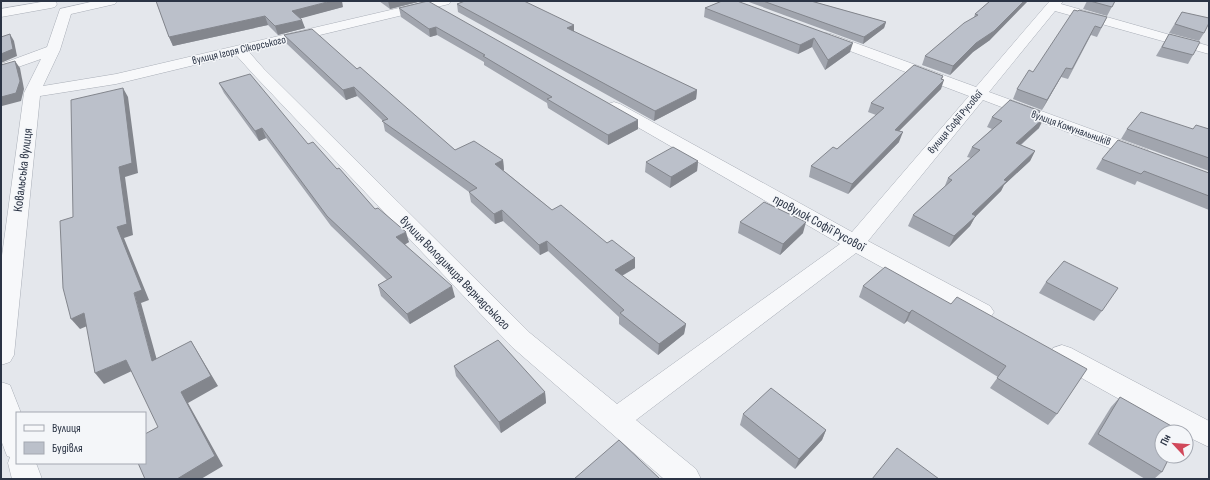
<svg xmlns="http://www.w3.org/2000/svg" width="1210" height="480" viewBox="0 0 1210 480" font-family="'Sofia Sans Condensed',sans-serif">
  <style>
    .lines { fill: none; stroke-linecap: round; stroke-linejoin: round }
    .street-casing { stroke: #a9aeb7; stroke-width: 1 }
    .street { fill: #f7f8fa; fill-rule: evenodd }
    .wall { fill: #a1a5ae }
    .shaded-wall { fill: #83868d }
    .building { fill: #bbc0ca; stroke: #83868d }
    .labels { text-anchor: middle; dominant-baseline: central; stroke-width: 3; stroke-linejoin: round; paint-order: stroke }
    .far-street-label { font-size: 11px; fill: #2b3445; stroke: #f4f6f9 }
    .street-label { font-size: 13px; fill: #2b3445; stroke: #f4f6f9 }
  </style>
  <rect width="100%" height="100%" fill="#e4e7ec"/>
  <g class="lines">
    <g class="street-casing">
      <g id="street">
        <polygon points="47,1 55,1 57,4 55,7 51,8 1,17 1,9"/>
        <polygon points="95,1 117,1 115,4 71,14 60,50 43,86 116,74 429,1 451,1 449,4 249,52 264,69 530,333 617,404 840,244 608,110 606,107 608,104 614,102 620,104 852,232 969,96 821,40 819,37 821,34 826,33 831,34 976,87 1048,3 1050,1 1063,1 1061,4 1209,46 1209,54 1055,11 989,92 1148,150 1151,154 1148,158 1142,159 1136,158 983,100 868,241 990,306 994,312 990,318 982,321 974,318 856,253 636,420 696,469 701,479 664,479 512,347 254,75 236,55 116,84 40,96 14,355 10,362 1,365 1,263 24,93 41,59 1,73 1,64 47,47 60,9"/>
        <polygon points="1062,345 1071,348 1209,421 1209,447 1186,436 1186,432 1178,432 1053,362 1049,355 1053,348"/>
        <polygon points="1,382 10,385 21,413 17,413 17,463 36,463 42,479 12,479 8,463 10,457 7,456 1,440"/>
      </g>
    </g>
    <use href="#street" class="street"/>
  </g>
  <g class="wall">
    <polygon points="156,1 343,7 300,18 305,28 278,35 268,25 173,46 169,37"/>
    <polygon points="379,1 422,1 390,9"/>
    <polygon points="722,1 850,52 825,70 812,47 798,54 704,17 705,8"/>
    <polygon points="746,1 811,1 886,22 884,28 863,44"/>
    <polygon points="990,1 990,40 973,52 950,75 922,65 925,56 974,17 975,14"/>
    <polygon points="1087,1 1115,1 1107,16 1083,9"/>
    <polygon points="457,4 574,25 574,32 697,90 696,99 654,121 458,12"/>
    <polygon points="399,8 638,120 638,129 608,145 548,108 547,103 484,65 484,62 437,35 430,37 401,17"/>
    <polygon points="1182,12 1204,33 1199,41 1169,33"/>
    <polygon points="1107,17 1097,37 1091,35 1068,79 1061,77 1042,110 1013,99 1017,89"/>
    <polygon points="1169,34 1193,55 1188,64 1156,56"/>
    <polygon points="284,35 357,69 455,150 503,160 504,170 503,170 552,210 607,243 635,258 635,268 622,276 686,324 684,334 658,355 619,324 619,317 548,251 540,255 503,221 495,224 471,202 469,192 385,131 383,121 357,96 346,100 287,44"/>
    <polygon points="943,76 942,79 941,89 899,131 899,142 848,194 809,177 811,166 837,149 876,115 868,112 871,103"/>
    <polygon points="219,83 308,144 337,169 375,209 409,242 405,244 455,297 410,324 381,296 378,285 387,280 331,226 266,138 259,141 224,93"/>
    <polygon points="1038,116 1039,128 1021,145 1035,151 1030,161 1004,185 1001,191 975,217 970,226 949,247 908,226 913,215 944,188 948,178 971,158 967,157 972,147 992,129 987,127 992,117"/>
    <polygon points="1127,129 1209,129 1209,171 1121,139"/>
    <polygon points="1102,159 1209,173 1209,210 1137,181 1135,185 1096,169"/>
    <polygon points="698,161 697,171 670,188 645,172 646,162"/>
    <polygon points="740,222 803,233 780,255 738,233"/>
    <polygon points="1046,282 1102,311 1094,321 1039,293"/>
    <polygon points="863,286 951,304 1057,414 1048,425 990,388 998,377 907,321 904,324 859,297"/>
    <polygon points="454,366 545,392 546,403 501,433 456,376"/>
    <polygon points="1120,397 1162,472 1154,479 1145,479 1088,444 1111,407"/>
    <polygon points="743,414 826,430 822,440 795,469 740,425"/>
  </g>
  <g class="shaded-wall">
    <polygon points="331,1 342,1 343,7 295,20 292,11"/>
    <polygon points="388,1 422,1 390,9"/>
    <polygon points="1024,1 1028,1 990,40 973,52 950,75 953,66 976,43"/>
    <polygon points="265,16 268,25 173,46 169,37"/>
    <polygon points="302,20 305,28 278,35 275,26"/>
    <polygon points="886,22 884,28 863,44 864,37"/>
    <polygon points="574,25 574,34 567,28"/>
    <polygon points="436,27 437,35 430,37 429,29"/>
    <polygon points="10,34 14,41 17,56 1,63 1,54"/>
    <polygon points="814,38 812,47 798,54 800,45"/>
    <polygon points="853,43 850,52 825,70 828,60"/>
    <polygon points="15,61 20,68 24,89 21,101 2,106 1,104 1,97"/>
    <polygon points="1066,68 1061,77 1042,110 1047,100"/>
    <polygon points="943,76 940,84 944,80 941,89 891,139 895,130"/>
    <polygon points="354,87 357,96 346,100 343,90"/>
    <polygon points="123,88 128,97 138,173 125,177 133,235 124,238 149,300 141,303 160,371 152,361 117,227 119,167"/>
    <polygon points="697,90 696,99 654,121 655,111"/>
    <polygon points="1044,118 1039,128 1011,153 1016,143"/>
    <polygon points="638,120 638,129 608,145 608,135"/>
    <polygon points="262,128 266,138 259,141 255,131"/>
    <polygon points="903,132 899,142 848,194 852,184"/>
    <polygon points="1035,151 1030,161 1004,185 1001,191 975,217 970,226 949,247 954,236 972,214 1004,180"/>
    <polygon points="503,160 504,170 496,174 495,164"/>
    <polygon points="698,161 697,171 670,188 671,177"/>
    <polygon points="502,210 503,221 495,224 494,214"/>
    <polygon points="806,222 803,233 780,255 783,244"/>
    <polygon points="406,232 409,242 399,248 396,237"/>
    <polygon points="547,241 548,251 540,255 539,245"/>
    <polygon points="635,258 635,268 614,280 615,270"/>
    <polygon points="452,286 455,297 410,324 407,314"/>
    <polygon points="912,310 907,321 904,324 909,313"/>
    <polygon points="84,313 92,324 80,329 71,319"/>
    <polygon points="686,324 684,334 658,355 659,344"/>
    <polygon points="191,341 218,386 188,403 223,466 201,479 177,479 181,392"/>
    <polygon points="126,360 134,370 104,384 95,373"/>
    <polygon points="545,392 546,403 501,433 499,422"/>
    <polygon points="826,430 822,440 795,469 799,459"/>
  </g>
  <g class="building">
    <polygon points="156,1 331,1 292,11 302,20 275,26 265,16 169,37"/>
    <polygon points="428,1 638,120 608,135 547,99 552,97 483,56 485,55 436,27 429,29 399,8"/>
    <polygon points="465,1 524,1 574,25 567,28 697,90 655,111 457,4"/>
    <polygon points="722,1 737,1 853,43 828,60 814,38 800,45 705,8"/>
    <polygon points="763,1 811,1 886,22 864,37"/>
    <polygon points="990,1 1024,1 994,31 976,43 953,66 925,56 964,23 978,15 975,14"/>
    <polygon points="1090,1 1115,1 1112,7"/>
    <polygon points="1074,10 1078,11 1079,10 1107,17 1101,28 1095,26 1072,69 1066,68 1047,100 1017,89 1029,70 1033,72"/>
    <polygon points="1182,12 1209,18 1209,23 1204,33 1175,24"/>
    <polygon points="312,29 357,69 360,67 455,150 474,141 503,160 495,164 552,210 561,205 607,243 612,240 635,258 615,270 686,324 659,344 620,313 624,310 547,241 539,245 502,210 494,214 469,192 477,188 382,121 388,119 354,87 343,90 284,35"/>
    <polygon points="10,34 13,49 1,54 1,37"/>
    <polygon points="1169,34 1200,42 1193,55 1162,47"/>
    <polygon points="15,61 20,81 16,93 1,97 1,65"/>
    <polygon points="914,65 943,76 941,79 944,80 895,130 903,132 852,184 811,166 833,147 837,149 884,108 871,103"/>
    <polygon points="250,74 308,144 313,142 337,169 339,168 375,209 378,208 406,232 396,237 452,286 407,314 378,285 392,277 327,216 262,128 255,131 219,83"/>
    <polygon points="123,88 132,163 119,167 127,224 117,227 142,290 134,293 152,361 191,341 211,376 181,392 215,456 177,479 145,479 138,463 145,463 145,434 158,427 126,360 95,373 84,313 71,319 63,288 60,221 73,217 71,100"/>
    <polygon points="1010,100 1040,111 1038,116 1044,118 1016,143 1035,151 1004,180 1007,181 972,214 976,216 954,236 913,215 952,180 948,178 980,150 972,147 1002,121 992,117"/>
    <polygon points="1141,112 1193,129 1196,125 1209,129 1209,158 1127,129"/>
    <polygon points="1118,140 1209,173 1209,196 1144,171 1141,174 1102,159"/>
    <polygon points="673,147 698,161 671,177 646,162"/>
    <polygon points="764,202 806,222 783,244 740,222"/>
    <polygon points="1064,261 1118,288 1102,311 1046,282"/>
    <polygon points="885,267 951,304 957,297 1087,369 1057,414 997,378 1006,366 912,310 909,313 863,286"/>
    <polygon points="498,340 545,392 499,422 454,366"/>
    <polygon points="771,388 826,430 799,459 743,414"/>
    <polygon points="1120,397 1182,432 1162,432 1162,456 1170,456 1162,472 1098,434"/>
    <polygon points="619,440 660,479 574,479"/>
    <polygon points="897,448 939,479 872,479"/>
  </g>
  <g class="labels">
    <g class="far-street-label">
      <text transform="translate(239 50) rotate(-13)">вулиця Ігоря Сікорського</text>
      <text transform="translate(955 122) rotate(-50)">вулиця Софії Русової</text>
      <text transform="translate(1071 128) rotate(20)">вулиця Комунальників</text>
    </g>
    <g class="street-label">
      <text transform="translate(23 170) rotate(-83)">Ковальська вулиця</text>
      <text transform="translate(819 223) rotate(29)">провулок Софії Русової</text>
      <text transform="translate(455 273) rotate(46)">вулиця Володимира Вернадського</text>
    </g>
  </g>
  <rect width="1210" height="480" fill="none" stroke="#2b3445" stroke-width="4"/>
  <rect x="16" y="412" width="130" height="52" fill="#f4f6f9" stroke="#a4a8b1"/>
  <rect x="24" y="425" width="20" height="6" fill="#f7f8fa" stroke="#a4a8b1"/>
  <text x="52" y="432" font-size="12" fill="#2b3445">Вулиця</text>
  <rect x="24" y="442" width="20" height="12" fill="#bbc0ca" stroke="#a4a8b1"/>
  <text x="52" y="452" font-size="12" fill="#2b3445">Будівля</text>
  <g transform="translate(1174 444) rotate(296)"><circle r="19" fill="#f4f6f9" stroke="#a4a8b1"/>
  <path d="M0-3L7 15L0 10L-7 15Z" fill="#d1495b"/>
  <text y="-6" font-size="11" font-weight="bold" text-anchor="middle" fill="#2b3445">Пн</text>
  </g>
</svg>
